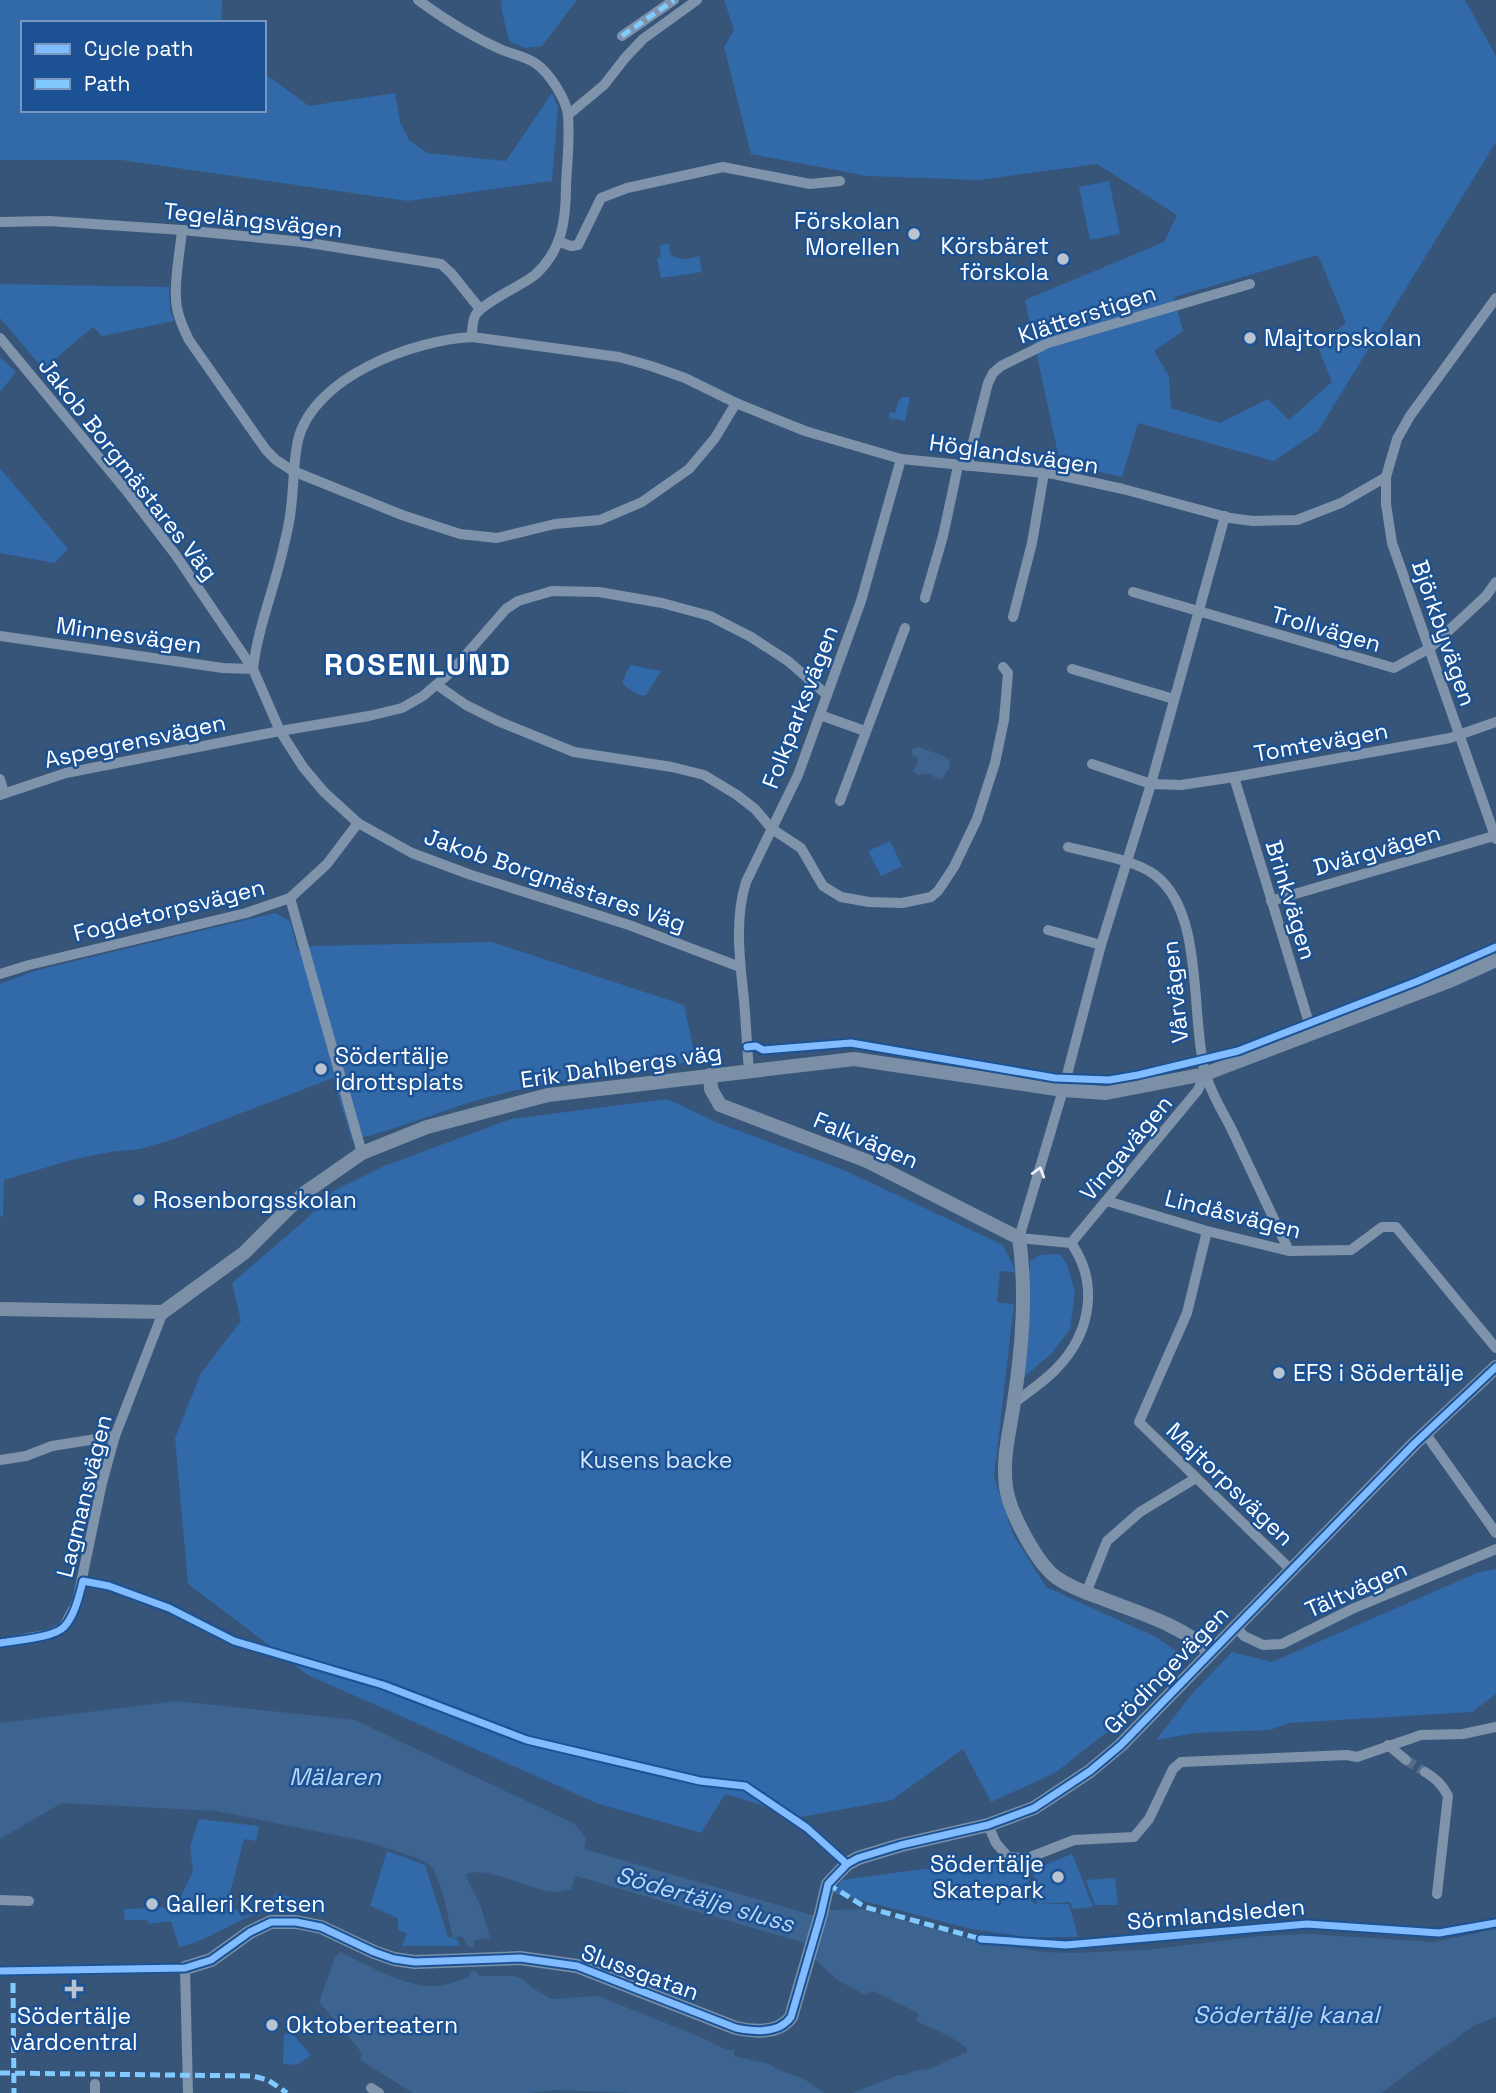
<svg xmlns="http://www.w3.org/2000/svg" width="1496" height="2093" viewBox="0 0 1496 2093" font-family="'Space Grotesk',sans-serif">
  <style>
    .green { fill: #3169a9; fill-rule: evenodd }
    .water { fill: #3d6391 }
    .lines { fill: none; stroke-linecap: round; stroke-linejoin: round }
    .street-tunnel { stroke: #556e8c; stroke-width: 10; stroke-dasharray: 10 5; stroke-linecap: butt }
    .street { stroke: #7f94ab; stroke-width: 10 }
    .secondary { stroke: #7b90a7; stroke-width: 14 }
    .quiet { stroke: #80caff; stroke-width: 5; stroke-dasharray: 10 5; stroke-linecap: butt }
    .cycleway-casing { stroke: #1c5293; stroke-width: 11 }
    .cycleway { stroke: #80bcff; stroke-width: 7 }
    .oneway { stroke: #eceff2 }
    .poi-dot { fill: #b9c4d0; stroke: #1c5293; stroke-width: 2.5 }
    .labels { text-anchor: middle; dominant-baseline: central; stroke-width: 5; stroke-linejoin: round; paint-order: stroke }
    .street-label { font-size: 23px; fill: #fff; stroke: #1c5293 }
    .poi-label { font-size: 23px; fill: #fff; stroke: #1c5293; text-anchor: start }
    .park-label { font-size: 23px; fill: #d4e6fa; stroke: #1c5293 }
    .water-label { font-size: 24px; font-style: italic; fill: #bad6f5; stroke: #1c5293 }
    .district-label { font-size: 30px; font-weight: bold; letter-spacing: 2px; fill: #fff; stroke: #1c5293 }
  </style>
  <rect width="100%" height="100%" fill="#375578"/>
  <g class="green">
    <polygon points="0,0 222,0 221,23 23,23 23,110 264,110 264,73 309,106 395,93 400,122 409,140 427,153 506,161 552,93 558,107 552,181 408,201 121,160 0,160"/>
    <polygon points="501,0 577,0 542,46 525,48 509,41 502,11"/>
    <path d="M724,0h741l31,56v86l-178,289 -44,30 -136,-38 -16,54 -62,-14 -35,-163 139,-58 13,-27 -80,-51 -118,16 -112,-4 -116,-22 -27,-107 10,-17zM1318,255l28,68 -29,22 15,37 -43,38 -21,-21 -48,24 -49,-15 -2,-32 -15,-25 29,-20 -9,-34z"/>
    <polygon points="1109,181 1120,234 1090,240 1079,187"/>
    <path d="M669,244l1,10c10,8 18,5 29,2l3,16 -41,6 -4,-19 4,-2 -1,-12z"/>
    <polygon points="0,284 169,287 170,309 174,321 102,336 93,327 43,369 0,318"/>
    <polygon points="0,357 16,372 0,392"/>
    <polygon points="903,397 910,397 905,421 889,418 890,412 895,413 899,400"/>
    <polygon points="0,468 68,549 55,563 0,553"/>
    <path d="M630,665l31,6 -15,24c-9,2 -17,-6 -24,-12z"/>
    <polygon points="890,841 902,866 881,876 868,851"/>
    <path d="M275,913l15,8 8,30 16,-5 178,-4 192,63 12,56c-64,10 -133,17 -196,33 -50,12 -98,35 -148,46l-19,-62 -162,62 -31,9 -30,3 -39,8 -67,20 -1,36 -3,1v-233l37,-14z"/>
    <polygon points="667,1099 718,1123 846,1171 1003,1245 1016,1272 1000,1271 997,1302 1014,1304 994,1477 1013,1534 1046,1587 1156,1637 1182,1655 1121,1721 1055,1773 991,1802 963,1749 892,1800 801,1817 725,1794 701,1833 599,1804 308,1675 188,1584 175,1438 201,1373 241,1321 232,1283 304,1221 335,1190 384,1166 511,1119"/>
    <polygon points="1060,1254 1067,1264 1075,1292 1070,1329 1051,1354 1024,1377 1029,1319 1030,1261 1040,1255"/>
    <polygon points="1496,1569 1496,1694 1472,1712 1289,1723 1270,1730 1195,1733 1156,1740 1191,1695 1232,1652 1272,1662 1477,1573"/>
    <path d="M199,1819l60,7 -3,15 -12,-2 -17,66 9,4 6,8c17,-6 24,-8 34,-24l46,13 -7,6c-7,-2 -15,-4 -22,-5 -34,-5 -79,33 -114,40l-8,-26 -22,3 -2,-4h-22l-1,-11 52,-2 17,-36 -3,-25z"/>
    <polygon points="387,1851 425,1865 448,1937 457,1939 460,1946 402,1946 407,1934 398,1930 398,1918 370,1906"/>
    <polygon points="1072,1854 1093,1907 1073,1909 1070,1902 1040,1904 1069,1904 1078,1937 1026,1937 971,1929 833,1893 842,1880 990,1860 1006,1868 1024,1865 1030,1879 1026,1885 1031,1901 1038,1905 1033,1891 1037,1884 1032,1870"/>
    <polygon points="1115,1878 1118,1905 1095,1905 1086,1880"/>
    <polygon points="290,2031 311,2055 297,2065 283,2064 284,2035"/>
  </g>
  <g class="water">
    <polygon points="918,747 944,756 949,760 950,767 942,779 934,777 930,773 918,775 913,771 918,763 917,757 912,755 912,749"/>
    <path d="M177,1701l178,19 220,104 11,15 -2,10 242,70 3,-9 33,-1 120,33 63,10 26,1 75,-3 115,-14 49,-2 124,8 62,-13v88l-23,9 -92,67h-529l46,-18h8l8,-4 15,-2 38,-17v-4l-18,-12 -33,-15 2,-8 -45,-22 -8,4 -29,-16 -21,-20 3,-12 -242,-71 -5,13c-5,1 -12,3 -17,3 -22,-1 -69,-28 -89,-17l16,32 9,31 -16,2 -1,7h-5l-6,-11 -9,2 -9,-40 -11,-31 -16,-9 -49,-16 -151,-31 -155,-8 -62,36v-116z"/>
    <path d="M340,1952c26,12 68,37 96,34 12,-1 22,-5 33,-9l2,-6h4l4,5h35l10,4 7,7 20,12 47,-3 100,40 29,14h7v6l35,8 10,6 25,9 20,14h-193l-75,-3 -27,3h-116l-53,-33 2,-7 -43,-51 16,-45z"/>
  </g>
  <g class="lines">
    <polyline class="street-tunnel" points="1406,1760 1425,1772"/>
    <g class="street">
      <path d="M418,0c26,19 53,36 82,49 11,5 25,7 35,14 14,9 32,37 33,53 2,23 -1,47 -2,70 0,34 -4,64 -30,88 -14,12 -55,29 -61,42 -3,6 -3,14 -3,21"/>
      <polyline points="622,36 674,0"/>
      <polyline points="568,115 604,85 625,58 643,39 697,0"/>
      <polyline points="0,222 49,221 182,230 303,242 441,264 451,273 480,309"/>
      <path d="M182,230c-2,22 -9,57 -5,78 2,11 7,22 12,32l77,110 10,10 17,11 109,44 58,19 37,4 58,-14 45,-4 42,-18 47,-33 26,-31 21,-35"/>
      <polyline points="560,242 571,246 578,245 601,198 627,188 723,167 810,184 840,181"/>
      <polyline points="1496,298 1410,416 1397,439 1386,477 1386,504 1392,543 1496,839"/>
      <polyline points="0,338 125,489 175,554 253,669 280,731 303,767 324,792 358,823 412,853 471,875 629,925 740,967"/>
      <polyline points="967,466 988,383 993,373 1001,366 1048,343 1250,284"/>
      <polyline points="1133,592 1394,668 1430,648 1486,596 1496,582"/>
      <polyline points="925,598 943,536 958,466"/>
      <polyline points="1013,617 1032,543 1044,473"/>
      <polyline points="0,636 223,668 253,669"/>
      <path d="M253,669c5,-43 22,-82 31,-124 3,-12 6,-24 7,-37 3,-23 2,-45 7,-68 16,-64 116,-100 174,-103l147,20 32,9 34,12 51,25 69,28 96,28 153,15 69,15 107,29 23,3 44,-1 44,-17 45,-26"/>
      <polyline points="1072,669 1174,699"/>
      <polyline points="437,685 466,705 498,721 574,752 672,767 704,775 737,795 755,809 772,829 801,848 823,886 841,897 869,902 902,903 931,897 938,891 954,867 977,819 995,763 1004,720 1008,673 1003,667"/>
      <polyline points="820,715 865,731"/>
      <polyline points="1092,764 1151,784 1181,785 1234,777 1450,738 1496,722"/>
      <polyline points="1234,777 1312,1033"/>
      <polyline points="0,779 4,793"/>
      <polyline points="0,795 66,773 280,731 369,716 402,708 423,696 450,673 506,609 518,601 552,591 599,592 662,603 710,616 751,637 788,661 827,695"/>
      <polyline points="840,801 905,628"/>
      <path d="M1068,847c24,6 68,13 87,28 50,38 35,140 50,197 5,20 18,40 27,58 19,41 38,81 57,121"/>
      <polyline points="290,898 362,1153"/>
      <polyline points="1271,901 1494,836"/>
      <polyline points="1048,930 1101,945"/>
      <polyline points="0,974 29,965 246,913 290,898 327,864 358,823"/>
      <path d="M749,1071c-2,-24 -3,-47 -5,-71 -4,-38 -10,-80 2,-118l52,-107 29,-80 34,-94 40,-142"/>
      <polyline points="1107,1201 1207,1231 1289,1251 1351,1250 1382,1227 1396,1227 1496,1348"/>
      <polyline points="1207,1231 1187,1313 1139,1422 1290,1569"/>
      <polyline points="1071,1243 1198,1090 1205,1074"/>
      <path d="M1014,1403c14,-11 31,-22 43,-35 33,-34 43,-84 14,-125l-52,-5 44,-148 38,-145 50,-161 74,-268"/>
      <polyline points="1425,1433 1496,1533"/>
      <polyline points="0,1460 26,1456 52,1446 115,1436"/>
      <polyline points="1086,1593 1107,1541 1140,1512 1196,1478"/>
      <polyline points="1235,1626 1244,1636 1263,1645 1282,1644 1352,1609 1496,1549"/>
      <polyline points="0,1643 46,1635 63,1628 77,1602 102,1483 115,1436 163,1312"/>
      <polyline points="1388,1745 1406,1760"/>
      <path d="M1425,1772c10,6 17,12 23,24l-11,98"/>
      <polyline points="988,1825 996,1843 1008,1857 1028,1858 1074,1840 1134,1837 1149,1819 1173,1769 1181,1762 1347,1755 1357,1757 1421,1735 1463,1734 1496,1727"/>
      <polyline points="0,1900 29,1901"/>
      <polyline points="0,1971 185,1968 188,2093"/>
      <polyline points="371,2088 379,2093"/>
      <polyline points="95,2093 95,2084"/>
    </g>
    <g class="secondary">
      <path d="M710,1075l1,14 9,16 147,56 152,77c8,54 3,110 -5,164 -4,29 -12,55 -8,85 3,24 31,77 51,91 13,9 29,15 44,20 37,15 79,26 109,54"/>
      <polyline points="0,1309 163,1312 244,1253 303,1194 362,1153 427,1127 548,1095 854,1059 1063,1090 1106,1093 1205,1074 1452,980 1496,960"/>
      <path d="M185,1968l26,-8 39,-28 21,-10h25l25,5 53,25 20,7 21,3 105,-4 57,8 159,62c19,4 43,6 55,-11l30,-103 7,-30 19,-20 11,-6 43,-13 87,-20 46,-17 56,-37 31,-26 293,-301 82,-77"/>
    </g>
    <g class="quiet">
      <polyline points="622,36 674,0"/>
      <polyline points="828,1884 865,1907 981,1939"/>
      <polyline points="13,1983 14,2093"/>
      <polyline points="0,2073 253,2076 268,2080 287,2093"/>
    </g>
    <g class="cycleway-casing">
      <g id="cycleway">
        <polyline points="747,1047 756,1046 763,1050 851,1043 1055,1078 1109,1080 1138,1075 1238,1051 1418,981 1496,947"/>
        <path d="M0,1643c16,-3 53,-5 64,-16 11,-12 15,-31 19,-46l26,5 60,22 65,33 149,44 144,55 173,41 45,5 62,42 40,36"/>
        <polyline points="981,1939 1066,1945 1307,1924 1439,1933 1496,1923"/>
        <path d="M0,1971l185,-3 26,-8 39,-28 21,-10h25l25,5 53,25 20,7 21,3 105,-4 57,8 159,62c19,4 43,6 55,-11l30,-103 7,-30 19,-20 11,-6 43,-13 87,-20 46,-17 56,-37 31,-26 293,-301 82,-77"/>
      </g>
    </g>
    <use href="#cycleway" class="cycleway"/>
  </g>
  <defs><path id="oneway-chevron" d="M-2-3.5L2.5 0L-2 3.5" fill="none" stroke-width="1.6" stroke-linecap="round" stroke-linejoin="round" transform="scale(1.75)"/></defs>
  <use class="oneway" href="#oneway-chevron" transform="translate(1039 1172) rotate(-73)"/>
  <g class="poi-dot">
    <circle cx="914" cy="234" r="7"/>
    <circle cx="1063" cy="259" r="7"/>
    <circle cx="1250" cy="338" r="7"/>
    <circle cx="321" cy="1069" r="7"/>
    <circle cx="139" cy="1200" r="7"/>
    <circle cx="1279" cy="1373" r="7"/>
    <circle cx="1058" cy="1877" r="7"/>
    <circle cx="152" cy="1904" r="7"/>
    <path d="M70.5 1978.5h7v7h7v7h-7v7h-7v-7h-7v-7h7z"/>
    <circle cx="272" cy="2025" r="7"/>
  </g>
  <g class="labels">
    <g class="street-label">
      <text transform="translate(253 220) rotate(6)">Tegelängsvägen</text>
      <text transform="translate(1087 314) rotate(-18)">Klätterstigen</text>
      <text transform="translate(1014 454) rotate(8)">Höglandsvägen</text>
      <text transform="translate(128 469) rotate(52)">Jakob Borgmästares Väg</text>
      <text transform="translate(1326 629) rotate(16)">Trollvägen</text>
      <text transform="translate(1444 633) rotate(71)">Björkbyvägen</text>
      <text transform="translate(129 635) rotate(8)">Minnesvägen</text>
      <text transform="translate(800 707) rotate(-69)">Folkparksvägen</text>
      <text transform="translate(135 741) rotate(-12)">Aspegrensvägen</text>
      <text transform="translate(1321 742) rotate(-10)">Tomtevägen</text>
      <text transform="translate(1377 850) rotate(-16)">Dvärgvägen</text>
      <text transform="translate(555 880) rotate(19)">Jakob Borgmästares Väg</text>
      <text transform="translate(1291 900) rotate(73)">Brinkvägen</text>
      <text transform="translate(169 910) rotate(-14)">Fogdetorpsvägen</text>
      <text transform="translate(1175 992) rotate(-96)">Vårvägen</text>
      <text transform="translate(621 1066) rotate(-8)">Erik Dahlbergs väg</text>
      <text transform="translate(866 1140) rotate(23)">Falkvägen</text>
      <text transform="translate(1126 1148) rotate(-50)">Vingavägen</text>
      <text transform="translate(1233 1214) rotate(14)">Lindåsvägen</text>
      <text transform="translate(1230 1484) rotate(44)">Majtorpsvägen</text>
      <text transform="translate(84 1496) rotate(-76)">Lagmansvägen</text>
      <text transform="translate(1356 1589) rotate(-24)">Tältvägen</text>
      <text transform="translate(1166 1670) rotate(-46)">Grödingevägen</text>
      <text transform="translate(1216 1914) rotate(-5)">Sörmlandsleden</text>
      <text transform="translate(640 1972) rotate(20)">Slussgatan</text>
    </g>
    <g class="poi-label">
      <text x="900" y="221" text-anchor="end">Förskolan<tspan x="900" dy="26">Morellen</tspan></text>
      <text x="1049" y="246" text-anchor="end">Körsbäret<tspan x="1049" dy="26">förskola</tspan></text>
      <text x="1264" y="338">Majtorpskolan</text>
      <text x="335" y="1056">Södertälje<tspan x="335" dy="26">idrottsplats</tspan></text>
      <text x="153" y="1200">Rosenborgsskolan</text>
      <text x="1293" y="1373">EFS i Södertälje</text>
      <text x="1044" y="1864" text-anchor="end">Södertälje<tspan x="1044" dy="26">Skatepark</tspan></text>
      <text x="166" y="1904">Galleri Kretsen</text>
      <text x="74" y="2016" text-anchor="middle">Södertälje<tspan x="74" dy="26">vårdcentral</tspan></text>
      <text x="286" y="2025">Oktoberteatern</text>
    </g>
    <g class="park-label">
      <text x="656" y="1460">Kusens backe</text>
    </g>
    <g class="water-label">
      <text x="335" y="1776">Mälaren</text>
      <text transform="translate(705 1899) rotate(16)">Södertälje sluss</text>
      <text x="1286" y="2014">Södertälje kanal</text>
    </g>
    <g class="district-label">
      <text x="418" y="664">ROSENLUND</text>
    </g>
  </g>
  <rect x="21" y="21" width="245" height="91" fill="#1c5293" stroke="#7797be" stroke-width="2"/>
  <rect x="35" y="44" width="35" height="10" fill="#80bcff" stroke="#7797be" stroke-width="2"/>
  <text x="84" y="56" font-size="21" fill="#ffffff">Cycle path</text>
  <rect x="35" y="79" width="35" height="10" fill="#80caff" stroke="#7797be" stroke-width="2"/>
  <text x="84" y="91" font-size="21" fill="#ffffff">Path</text>
</svg>
